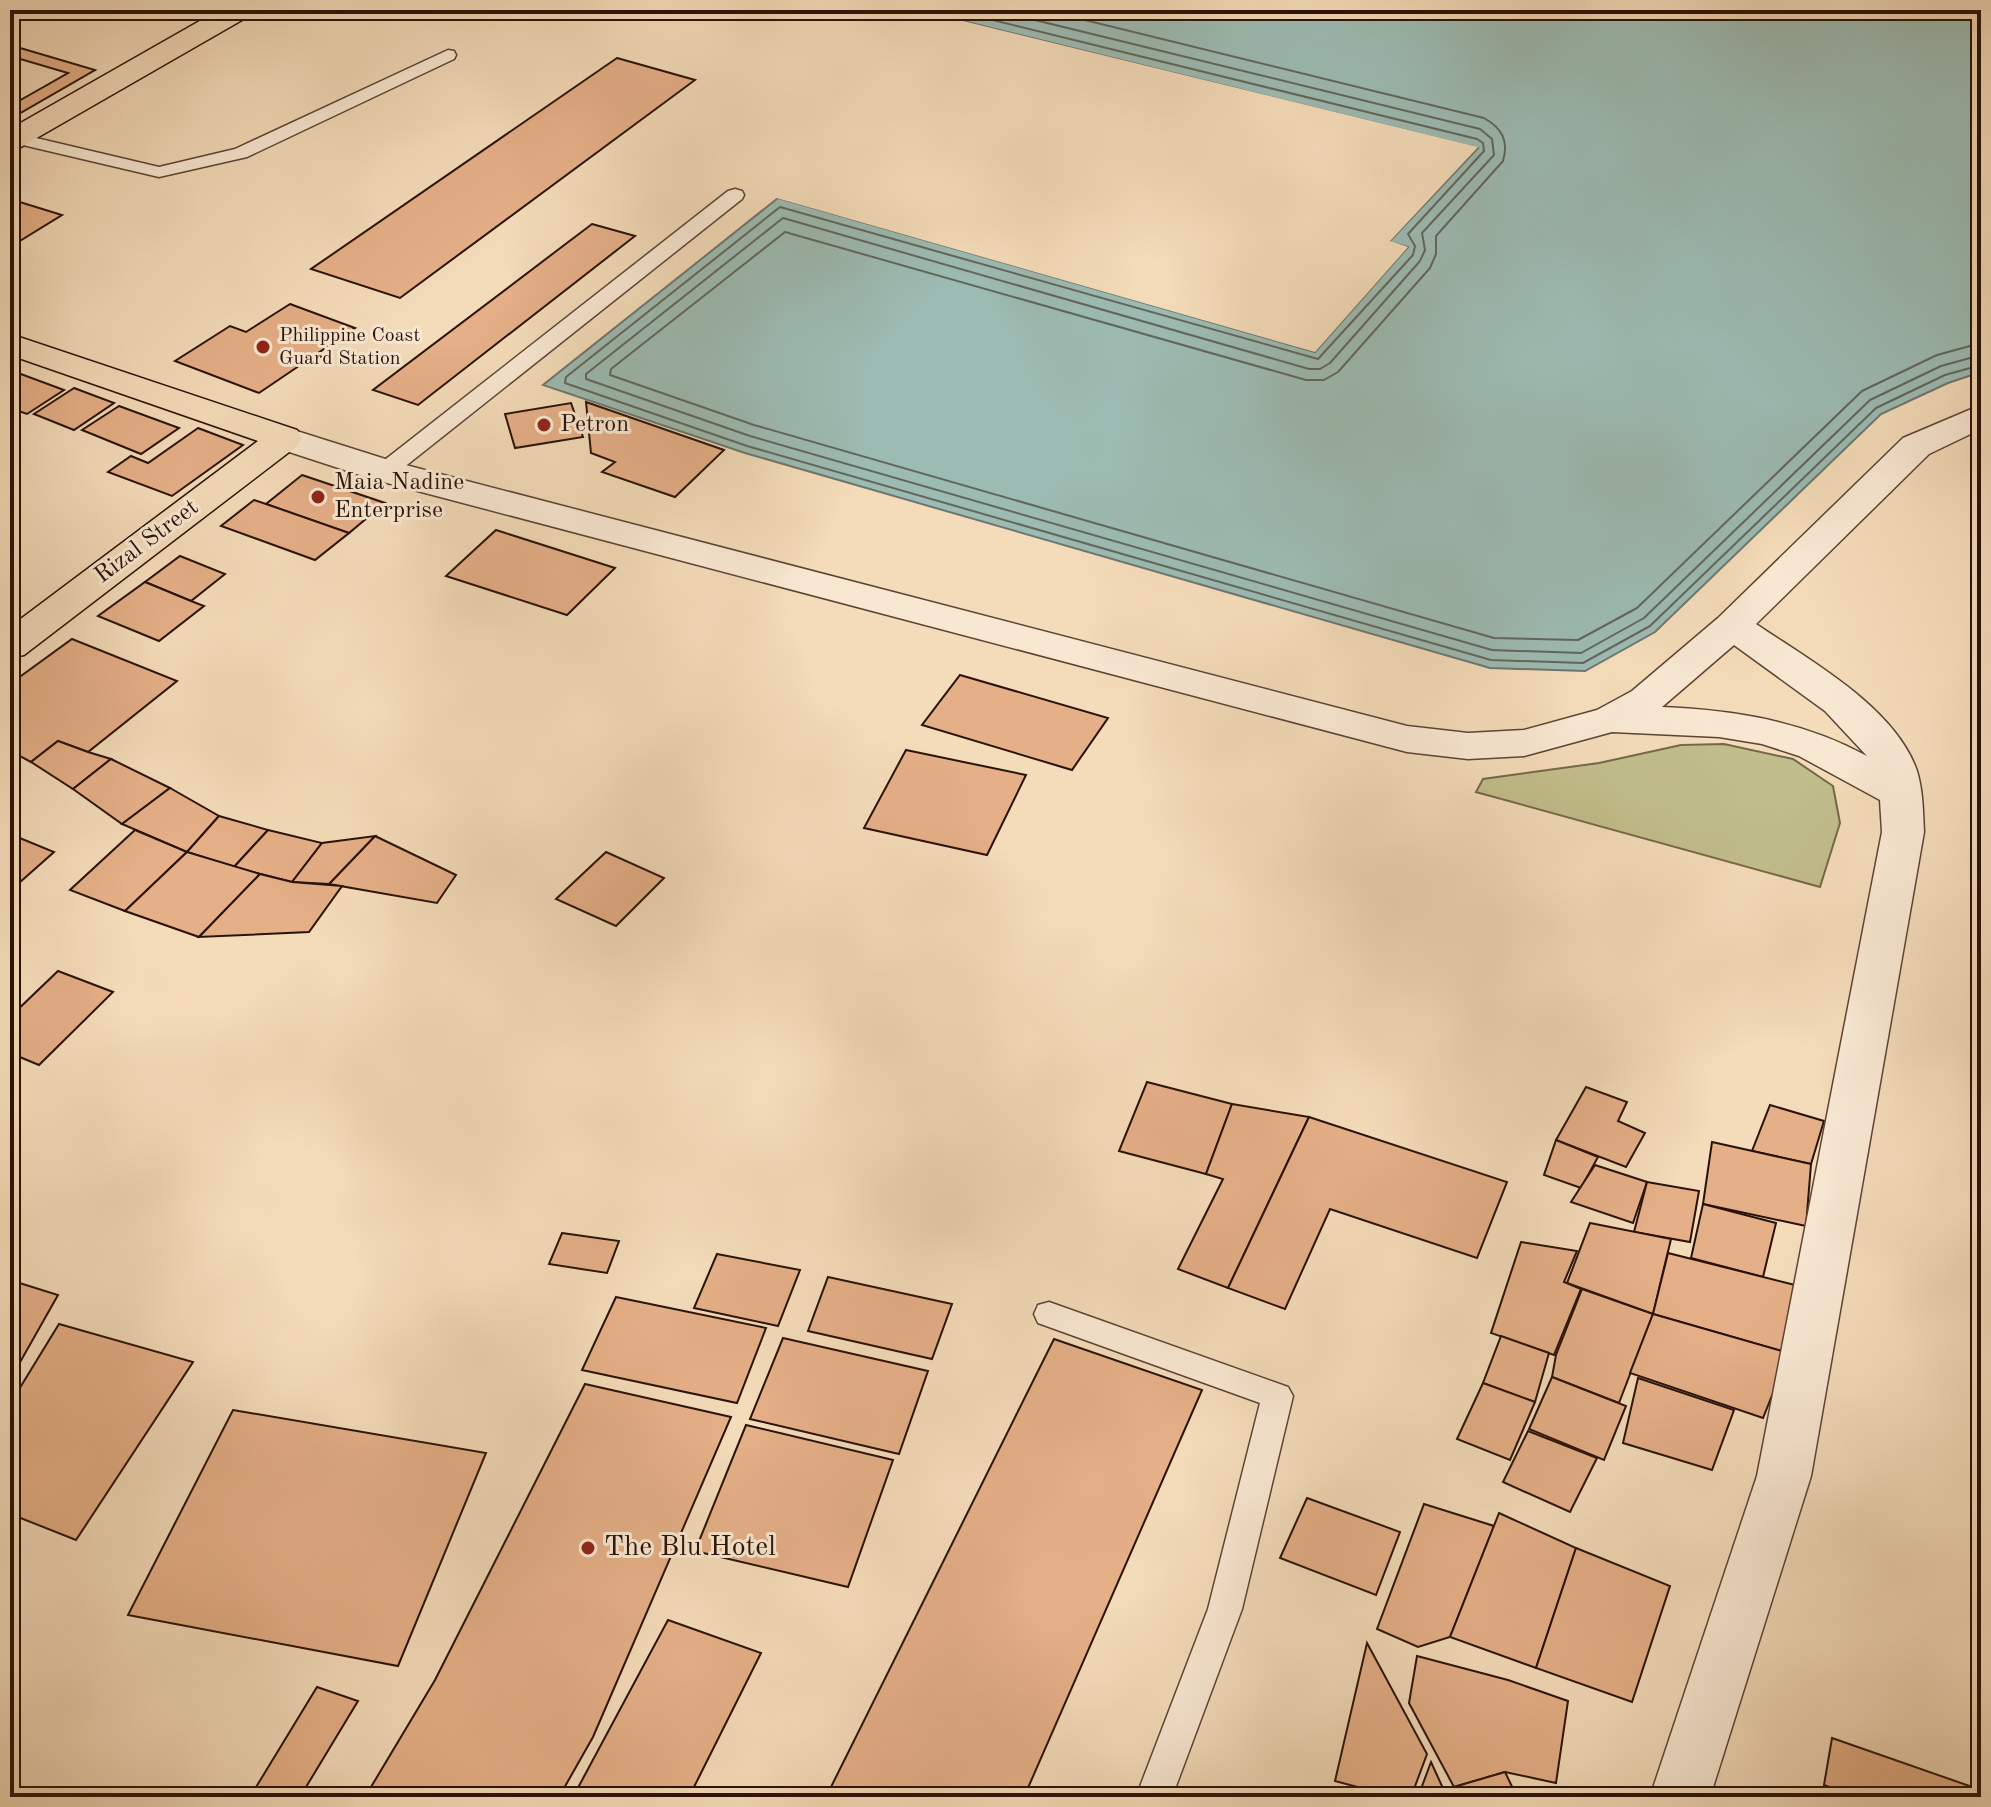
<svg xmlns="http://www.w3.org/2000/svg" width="1991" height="1807" viewBox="0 0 1991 1807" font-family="'Old Standard TT',serif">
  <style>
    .green { fill: #c1be8b; stroke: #75684a; stroke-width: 2 }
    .water { fill: #9cbbb2; stroke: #6e776e; stroke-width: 2 }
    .pier { fill: #f4dbb9 }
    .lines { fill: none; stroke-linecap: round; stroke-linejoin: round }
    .shore { stroke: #62665d; stroke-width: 2 }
    .building { fill: #e5af87; stroke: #291208; stroke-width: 2 }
    .lane-casing { stroke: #5c4434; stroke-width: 3 }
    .street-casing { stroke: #5c4434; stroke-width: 3 }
    .primary-casing { stroke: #291208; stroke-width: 3 }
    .lane { fill: #f8e8d2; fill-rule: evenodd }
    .street { fill: #f8e8d2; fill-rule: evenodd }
    .primary { fill: #f4dbb9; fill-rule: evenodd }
    .poi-dot { fill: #8f2418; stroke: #f8e8d2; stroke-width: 3 }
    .labels { text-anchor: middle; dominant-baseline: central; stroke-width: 6; stroke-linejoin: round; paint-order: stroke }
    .far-poi-label { font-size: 20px; fill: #291208; stroke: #f8e8d2; text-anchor: start }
    .poi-label { font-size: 24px; fill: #291208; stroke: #f8e8d2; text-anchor: start }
    .street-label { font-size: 24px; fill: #291208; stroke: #f8e8d2 }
    .near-poi-label { font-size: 28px; fill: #291208; stroke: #f8e8d2; text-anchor: start }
  </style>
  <rect width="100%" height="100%" fill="#f4dbb9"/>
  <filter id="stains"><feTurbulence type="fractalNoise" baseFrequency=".0025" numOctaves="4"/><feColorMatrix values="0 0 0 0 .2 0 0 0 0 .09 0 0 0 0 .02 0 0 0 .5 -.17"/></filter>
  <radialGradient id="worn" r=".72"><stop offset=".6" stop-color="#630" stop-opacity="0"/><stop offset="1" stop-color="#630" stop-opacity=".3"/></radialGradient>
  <polygon class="green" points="1724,744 1793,759 1833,786 1840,823 1820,887 1476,792 1483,779 1599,763 1681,745"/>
  <polygon class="water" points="918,10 1981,10 1981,372 1948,383 1881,414 1655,632 1585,671 1490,668 745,453 543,385 778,198 1315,352 1408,247 1389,242 1478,148"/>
  <polygon class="pier" points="914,10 918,10 1478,147 1390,241 1408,247 1315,352 773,197 779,194 1314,347 1401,249 1387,245 1386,239 1471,150 917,14"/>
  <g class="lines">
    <g class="shore">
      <polyline points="952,10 1477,139 1483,143 1484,151 1408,234 1415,246 1413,255 1318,359 780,207 566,377 565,383 747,446 1491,660 1583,663 1650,626 1876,408 1945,375 1981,365"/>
      <polyline points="994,10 1480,129 1492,139 1494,155 1422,233 1425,250 1420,261 1330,363 1320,369 1309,369 783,218 586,374 586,379 750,436 1492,650 1581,653 1644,618 1870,400 1941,366 1981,355"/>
      <path d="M1044,10l440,108c18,10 25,23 19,43l-67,75v18l-6,14 -92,104 -14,8h-18l-521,-148 -174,137 -1,6 144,50 740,213 84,2 59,-32 225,-217 75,-36 44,-12"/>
    </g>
  </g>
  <g class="building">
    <polygon points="10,45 95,70 10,119 10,106 68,73 10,56"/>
    <polygon points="617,58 695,80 400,298 311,269"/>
    <polygon points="10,199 62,215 10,247"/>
    <polygon points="592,224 635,236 418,405 373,390"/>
    <polygon points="290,304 355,328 259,393 175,361 230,326 246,332"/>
    <polygon points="10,370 64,390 27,414 10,408"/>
    <polygon points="74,388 114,403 74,430 34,414"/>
    <polygon points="586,402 724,450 675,497 602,472 615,462 591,453"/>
    <polygon points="571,403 583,437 515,448 505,414"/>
    <polygon points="119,406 179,428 141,454 82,430"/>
    <polygon points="198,428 243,445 172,496 108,472 131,456 148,463"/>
    <polygon points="302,475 385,503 349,533 266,504"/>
    <polygon points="254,500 266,504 349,533 315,560 221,526"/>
    <polygon points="496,530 615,568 567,615 446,576"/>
    <polygon points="180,556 225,574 191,601 145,582"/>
    <polygon points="145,582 191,601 204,606 159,641 98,616"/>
    <polygon points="72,639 177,681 88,752 58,741 31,762 10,751 10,684"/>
    <polygon points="960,675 1108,718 1072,770 922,725"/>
    <polygon points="58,741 88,752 111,759 73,789 31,762"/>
    <polygon points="906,750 1026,775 987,855 864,828"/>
    <polygon points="111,759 170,788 122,824 73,789"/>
    <polygon points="170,788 219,816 187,852 122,824"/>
    <polygon points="219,816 268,830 234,867 187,852"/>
    <polygon points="135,830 187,852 125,911 70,890"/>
    <polygon points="268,830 322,843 292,882 234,867"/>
    <polygon points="10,834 54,852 10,891"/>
    <polygon points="375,836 456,875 437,903 329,884"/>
    <polygon points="375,836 329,884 292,882 322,843"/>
    <polygon points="187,852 260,874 199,937 125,911"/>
    <polygon points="606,852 664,878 616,926 556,899"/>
    <polygon points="260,874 292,882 342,886 309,932 199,937"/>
    <polygon points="58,971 113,992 39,1065 10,1053 10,1017"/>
    <polygon points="1147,1082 1232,1104 1206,1174 1119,1151"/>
    <polygon points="1586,1087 1627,1102 1618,1121 1645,1133 1626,1167 1556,1140"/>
    <polygon points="1232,1104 1309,1117 1228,1288 1178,1269 1223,1179 1206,1174"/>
    <polygon points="1770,1105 1824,1121 1811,1164 1752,1151"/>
    <polygon points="1309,1117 1507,1182 1477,1258 1330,1209 1285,1309 1228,1288"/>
    <polygon points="1556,1140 1598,1157 1581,1188 1544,1175"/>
    <polygon points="1712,1142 1811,1164 1806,1226 1703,1204"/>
    <polygon points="1595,1165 1647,1182 1633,1223 1571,1202"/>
    <polygon points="1647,1182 1699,1191 1690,1242 1634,1232"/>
    <polygon points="1703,1204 1776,1223 1763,1277 1691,1258"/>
    <polygon points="1590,1223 1671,1239 1653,1314 1567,1283"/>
    <polygon points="562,1233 619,1241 607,1273 549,1264"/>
    <polygon points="1521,1242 1577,1251 1564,1282 1581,1289 1554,1355 1491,1333"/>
    <polygon points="1668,1253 1799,1286 1789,1353 1653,1314"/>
    <polygon points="717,1254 800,1270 778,1326 694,1308"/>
    <polygon points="828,1277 952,1304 932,1359 808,1331"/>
    <polygon points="10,1280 58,1295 10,1380"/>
    <polygon points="1582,1289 1653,1314 1619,1403 1552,1377 1556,1355"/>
    <polygon points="616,1297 766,1328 737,1403 582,1370"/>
    <polygon points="1653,1314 1789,1353 1763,1418 1630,1373"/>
    <polygon points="59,1324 193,1362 76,1540 13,1515 10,1520 10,1404"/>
    <polygon points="1501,1336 1549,1353 1535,1402 1483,1383"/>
    <polygon points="783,1338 928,1371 899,1454 750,1419"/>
    <polygon points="1054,1339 1202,1390 1024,1797 826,1797"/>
    <polygon points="1552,1377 1626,1406 1604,1460 1529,1429"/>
    <polygon points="1638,1378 1734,1410 1712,1470 1623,1443"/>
    <polygon points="1483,1383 1535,1402 1510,1460 1457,1439"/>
    <polygon points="585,1384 731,1417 593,1737 559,1797 365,1797 435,1680"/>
    <polygon points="233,1410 486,1453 398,1666 128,1615"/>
    <polygon points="746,1425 893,1460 848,1587 695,1551"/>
    <polygon points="1528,1431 1597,1458 1570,1512 1503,1482"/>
    <polygon points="1307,1498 1400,1532 1376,1595 1280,1558"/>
    <polygon points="1424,1504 1494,1526 1450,1637 1418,1647 1377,1629"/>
    <polygon points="1499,1513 1576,1548 1536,1668 1450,1637"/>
    <polygon points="1576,1548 1670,1586 1632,1702 1536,1668"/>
    <polygon points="668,1620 761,1653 689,1797 573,1797"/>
    <polygon points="1367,1643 1427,1754 1411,1797 1395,1797 1335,1781"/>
    <polygon points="1417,1656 1508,1680 1568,1701 1556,1783 1505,1772 1454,1787 1409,1703"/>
    <polygon points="317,1687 358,1701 300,1797 250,1797"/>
    <polygon points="1832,1738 1981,1790 1981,1797 1857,1797 1824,1785"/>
    <polygon points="1431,1762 1447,1797 1418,1797"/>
    <polygon points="1505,1772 1517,1797 1458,1797 1454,1787"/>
  </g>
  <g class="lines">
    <g class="lane-casing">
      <g id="lane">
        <polygon points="448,50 454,51 456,55 454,59 247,157 159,177 10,142 10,134 15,133 159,167 235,149"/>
        <polygon points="735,189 742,191 744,195 742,199 393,476 377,476 374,471 377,466 728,191"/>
        <polygon points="1049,1302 1288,1387 1293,1396 1242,1609 1172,1797 1136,1797 1208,1609 1260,1403 1038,1323 1034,1314 1038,1305"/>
      </g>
    </g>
    <g class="street-casing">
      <path id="street" d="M1981,405v24l-52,25 -173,170c53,36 139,83 161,147 6,20 6,41 7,61l-113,644 -101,321h-60l107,-321 125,-644 -2,-32 -81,-44 -37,-12 -43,-7 -107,-5 -88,24 -56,3 -61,-7 -1035,-273 -101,-33 -5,-8 5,-8 13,-3 114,36 1009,263 61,7 56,-3 73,-20 35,-19 86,-73 185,-180zM1734,645l91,66 42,45c-64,-35 -133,-46 -205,-49z"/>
    </g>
    <g class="primary-casing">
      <g id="primary">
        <polygon points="219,10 253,10 249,16 21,147 10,150 10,129"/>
        <polygon points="10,334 297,430 302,438 297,446 24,655 10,658 10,627 258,441 10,355"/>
      </g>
    </g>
    <use href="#lane" class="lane"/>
    <use href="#street" class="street"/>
    <use href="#primary" class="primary"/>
  </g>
  <g class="poi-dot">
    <circle cx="263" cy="347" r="8"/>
    <circle cx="544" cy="425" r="8"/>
    <circle cx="318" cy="497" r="8"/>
    <circle cx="588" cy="1548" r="8"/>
  </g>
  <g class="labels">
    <g class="far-poi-label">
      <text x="279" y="336">Philippine Coast<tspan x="279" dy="23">Guard Station</tspan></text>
    </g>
    <g class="poi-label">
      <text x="560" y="425">Petron</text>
      <text x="334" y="483">Maia Nadine<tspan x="334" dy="28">Enterprise</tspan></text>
    </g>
    <g class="street-label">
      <text transform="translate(147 542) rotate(-37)">Rizal Street</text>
    </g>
    <g class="near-poi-label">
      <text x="604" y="1548">The Blu Hotel</text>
    </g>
  </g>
  <rect width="1991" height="1807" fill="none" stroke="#f4dbb9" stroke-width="40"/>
  <rect x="12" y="12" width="1967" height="1783" fill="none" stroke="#291208" stroke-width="4"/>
  <rect x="20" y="20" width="1951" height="1767" fill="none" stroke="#291208" stroke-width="2"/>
  <rect width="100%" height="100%" filter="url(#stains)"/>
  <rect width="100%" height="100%" fill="url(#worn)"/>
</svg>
